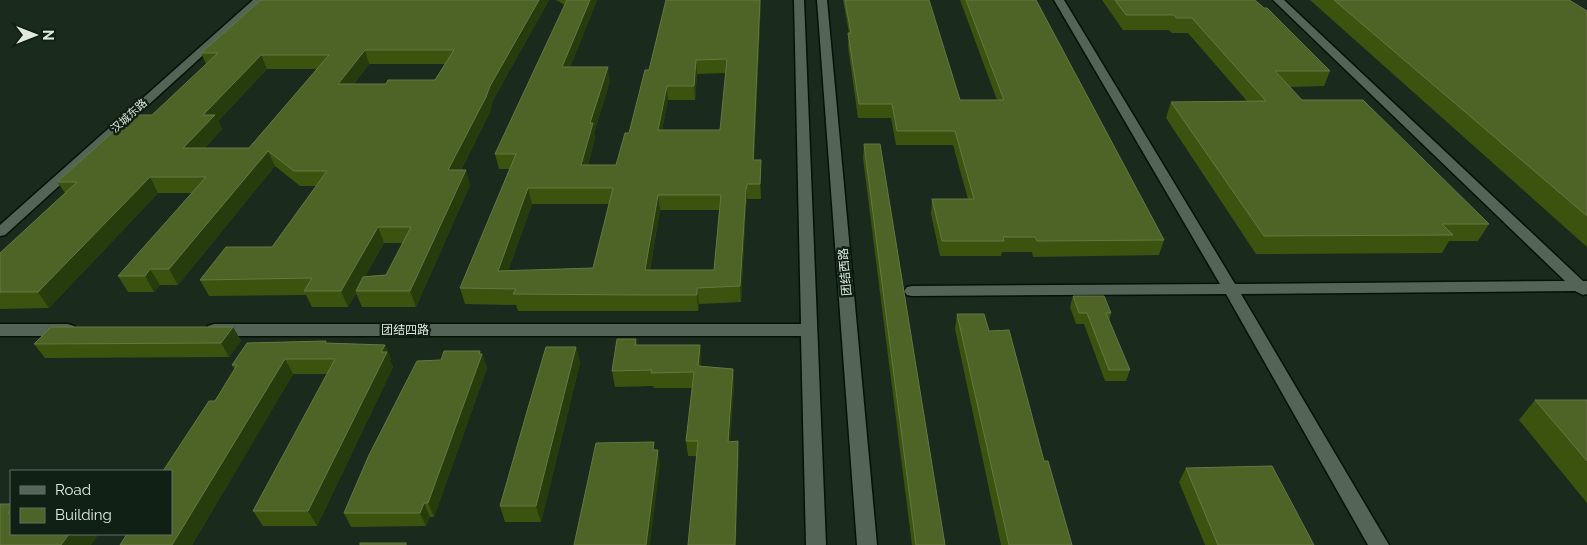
<svg xmlns="http://www.w3.org/2000/svg" width="1587" height="545" viewBox="0 0 1587 545" font-family="Raleway,'Noto Sans SC',sans-serif">
  <style>
    .lines { fill: none; stroke-linecap: round; stroke-linejoin: round }
    .minor-casing { stroke: #051207; stroke-width: 3 }
    .minor { fill: #546557; fill-rule: evenodd }
    .wall { fill: #3c5310; fill-rule: evenodd }
    .shaded-wall { fill: #273c0c }
    .building { fill: #4e6326; stroke: #647843; fill-rule: evenodd }
    .labels { text-anchor: middle; dominant-baseline: central; stroke-width: 5; stroke-linejoin: round; paint-order: stroke }
    .far-street-label { font-size: 11px; fill: #dfe9e0; stroke: #112014 }
    .street-label { font-size: 12px; fill: #dfe9e0; stroke: #112014 }
  </style>
  <rect width="100%" height="100%" fill="#1a2a1d"/>
  <g class="lines">
    <g class="minor-casing">
      <g id="minor">
        <polygon points="253,0 264,0 5,235 0,236 0,225"/>
        <polygon points="794,0 804,0 826,545 806,545 801,336 214,336 208,334 206,330 208,326 214,324 801,324"/>
        <polygon points="817,0 827,0 877,545 857,545"/>
        <polygon points="1054,0 1064,0 1235,284 1565,281 1273,0 1284,0 1583,281 1587,281 1587,294 1583,295 1575,291 1241,294 1389,545 1368,545 1226,294 912,296 907,295 904,291 907,287 912,286 1220,284"/>
        <polygon points="0,324 68,324 74,326 76,330 74,334 68,336 0,336"/>
      </g>
    </g>
    <use href="#minor" class="minor"/>
  </g>
  <g class="wall">
    <path d="M261,0h288l-56,100 -3,12 -29,58 9,15 -54,122h-54l-6,-14 -8,14h-36l-6,-12 -97,1 -9,-16 72,-33 44,-61h-16l-25,-20 -97,119h-18l-6,7h-26l-10,-16 75,-83h-35l-109,115 -49,1v-56l65,-60 -8,-11 95,-67 54,-51 -5,-11zM369,64h76l-10,16 -49,4h-32zM267,69h50l-68,79h-44l17,-19 -4,-8zM384,243h19l-17,32 -21,1z"/>
    <path d="M556,0h41l-27,67 40,14 -16,52 1,5 -7,27h28l13,-32 20,-63 112,-70 -7,160 7,15v24h-14l-1,7 -5,96 -42,2 -1,7h-180l-2,-6 -51,-1 -5,-16 50,-119h-11l-4,-15 70,-149zM726,73l-6,57h-58l6,-30h27l2,-26zM532,204h77l-16,64 -85,3zM660,210h59l-5,60h-64z"/>
    <polygon points="843,0 929,0 960,100 997,100 960,0 1036,0 1164,240 1159,255 1033,257 1032,252 1002,252 1001,256 940,256 931,214 932,199 968,199 953,145 896,145 891,118 858,118 848,46 849,33"/>
    <polygon points="1102,0 1255,0 1330,71 1324,86 1289,87 1302,100 1489,224 1478,241 1449,241 1442,253 1256,254 1166,118 1171,102 1247,101 1188,33 1172,33 1169,30 1123,30"/>
    <polygon points="1310,0 1569,0 1587,11 1587,247"/>
    <polygon points="864,144 945,545 912,545 863,158"/>
    <polygon points="1073,296 1111,313 1109,321 1130,370 1126,381 1105,381 1084,324 1076,324 1070,307"/>
    <polygon points="957,314 989,331 1044,461 1072,545 1001,545 955,329"/>
    <polygon points="233,327 241,341 229,357 45,358 34,344"/>
    <polygon points="636,339 637,345 700,345 701,360 701,366 733,369 734,384 730,441 739,457 688,456 686,441 692,388 654,388 653,386 615,387 612,371"/>
    <polygon points="327,343 385,345 391,359 390,361 393,367 317,526 263,526 253,511 327,374 293,374 192,545 120,545 235,370 232,365"/>
    <polygon points="576,347 580,363 541,522 505,522 500,506"/>
    <polygon points="480,351 481,354 482,354 487,368 434,517 430,517 426,526 351,527 344,513 441,360"/>
    <polygon points="1535,400 1587,400 1587,503 1519,420"/>
    <polygon points="1186,468 1314,545 1205,545 1179,482"/>
  </g>
  <g class="shaded-wall">
    <polygon points="539,0 549,0 493,100 490,112 453,185 448,170 490,86"/>
    <polygon points="590,0 597,0 565,81 562,67"/>
    <polygon points="760,0 761,0 753,175 753,160"/>
    <polygon points="365,50 369,64 343,98 338,84"/>
    <polygon points="261,55 267,69 218,121 222,129 191,163 183,148 203,115"/>
    <polygon points="696,60 697,74 695,100 694,86"/>
    <polygon points="608,67 610,81 594,133 595,138 584,180 581,165 590,123"/>
    <polygon points="667,86 668,100 659,145 658,130"/>
    <polygon points="268,151 275,166 178,285 169,269"/>
    <polygon points="761,160 761,199 760,184"/>
    <polygon points="466,170 470,185 416,307 410,291"/>
    <polygon points="150,177 158,193 49,308 38,292"/>
    <polygon points="747,184 747,199 746,206 741,302 740,286 746,190"/>
    <polygon points="528,188 532,204 502,287 498,271"/>
    <polygon points="658,195 660,210 647,286 645,270"/>
    <polygon points="378,227 384,243 357,291 356,291 356,293 348,307 341,291"/>
    <polygon points="150,269 160,285 154,292 145,276"/>
    <polygon points="697,288 699,304 698,311 697,295"/>
    <polygon points="233,327 241,341 229,357 221,343"/>
    <polygon points="385,345 391,359 390,361 393,367 317,526 308,511"/>
    <polygon points="700,345 701,360 700,382 698,366"/>
    <polygon points="576,347 580,363 541,522 536,506"/>
    <polygon points="480,351 482,356 482,354 487,368 434,517 428,503"/>
    <polygon points="285,359 293,374 192,545 172,545"/>
    <polygon points="733,369 734,384 729,457 728,442"/>
    <polygon points="738,441 739,457 736,545 735,545"/>
    <polygon points="658,450 660,465 650,545 646,545"/>
    <polygon points="424,503 430,517 426,526 420,513"/>
    <polygon points="69,534 99,534 91,545 61,545"/>
  </g>
  <g class="building">
    <path d="M261,0h278l-49,86 -4,11 -38,73h18l-56,121h-54l7,-14 23,-2 25,-48h-33l-37,64h-37l8,-13 -112,2 26,-33h46l55,-76h-33l-26,-20 -99,118h-19l-5,7h-27l88,-99h-56l-112,115h-38v-39l77,-71h-20l75,-67h20l66,-62h-17zM365,50h89l-19,30h-47l-2,4h-48zM261,55h68l-80,93h-66l32,-33h-12z"/>
    <path d="M567,0h23l-28,67h46l-18,56h3l-12,42h35l9,-32h4l16,-63h4l17,-70h94l-7,160h8l-1,24h-13l-1,6 -6,96 -43,2v7h-57l-127,-1 3,-5 -56,-1 56,-134h-21zM727,59l-7,71h-62l9,-44h27l2,-26zM528,188h85l-20,80 -95,3zM658,195h63l-7,75h-69z"/>
    <polygon points="845,0 929,0 960,100 1004,100 966,0 1036,0 1164,240 1037,241 1035,237 1003,237 1004,241 942,241 932,199 974,199 955,131 897,131 892,104 859,104 848,33 851,33"/>
    <polygon points="1115,0 1255,0 1264,8 1267,8 1330,71 1275,71 1302,100 1363,100 1489,224 1442,224 1453,235 1264,236 1171,102 1266,101 1192,18 1176,18 1174,15 1126,15"/>
    <polygon points="1334,0 1569,0 1587,11 1587,216"/>
    <polygon points="864,144 880,144 945,545 916,545"/>
    <polygon points="1073,296 1104,296 1111,313 1106,313 1130,370 1109,370 1087,313 1079,313"/>
    <polygon points="957,314 984,314 989,331 1009,330 1044,461 1048,461 1072,545 1009,545"/>
    <polygon points="51,327 233,327 221,343 34,344"/>
    <polygon points="617,339 636,339 635,345 700,345 698,366 733,369 728,442 738,441 735,545 688,545 698,441 686,441 694,372 651,373 652,370 612,371"/>
    <polygon points="326,341 325,343 385,345 381,352 387,352 308,511 253,511 335,359 285,359 172,545 120,545 127,534 171,534 171,471 163,471 209,401 215,401 237,365 232,365 247,343"/>
    <polygon points="546,347 576,347 536,506 500,506 528,408"/>
    <polygon points="444,351 480,351 479,354 482,354 428,503 424,503 420,513 344,513 369,455 417,361 441,360"/>
    <polygon points="1535,400 1587,400 1587,461"/>
    <polygon points="654,442 653,450 658,450 646,545 574,545 596,443"/>
    <polygon points="1272,466 1314,545 1218,545 1186,468"/>
    <polygon points="0,504 11,504 11,509 8,513 11,513 11,534 69,534 61,545 0,545"/>
    <rect x="360" y="543" width="46" height="2"/>
  </g>
  <g class="labels">
    <g class="far-street-label">
      <text transform="translate(129 116) rotate(-42)">汉城东路</text>
    </g>
    <g class="street-label">
      <text transform="translate(845 272) rotate(-95)">团结西路</text>
      <text x="405" y="330">团结四路</text>
    </g>
  </g>
  <rect x="10" y="470" width="162" height="65" fill="#112014" stroke="#637066"/>
  <rect x="20" y="486" width="25" height="8" fill="#546557" stroke="#637066"/>
  <text x="55" y="495" font-size="15" fill="#dfe9e0">Road</text>
  <rect x="20" y="508" width="25" height="15" fill="#4e6326" stroke="#637066"/>
  <text x="55" y="520" font-size="15" fill="#dfe9e0">Building</text>
  <g transform="translate(35 35) rotate(90)" stroke="#112014" stroke-width="4" paint-order="stroke">
  <path d="M0-4L9 19L0 12L-9 19Z" fill="#dfe9e0"/>
  <text y="-8" font-size="14" font-weight="bold" text-anchor="middle" fill="#dfe9e0">N</text>
  </g>
</svg>
